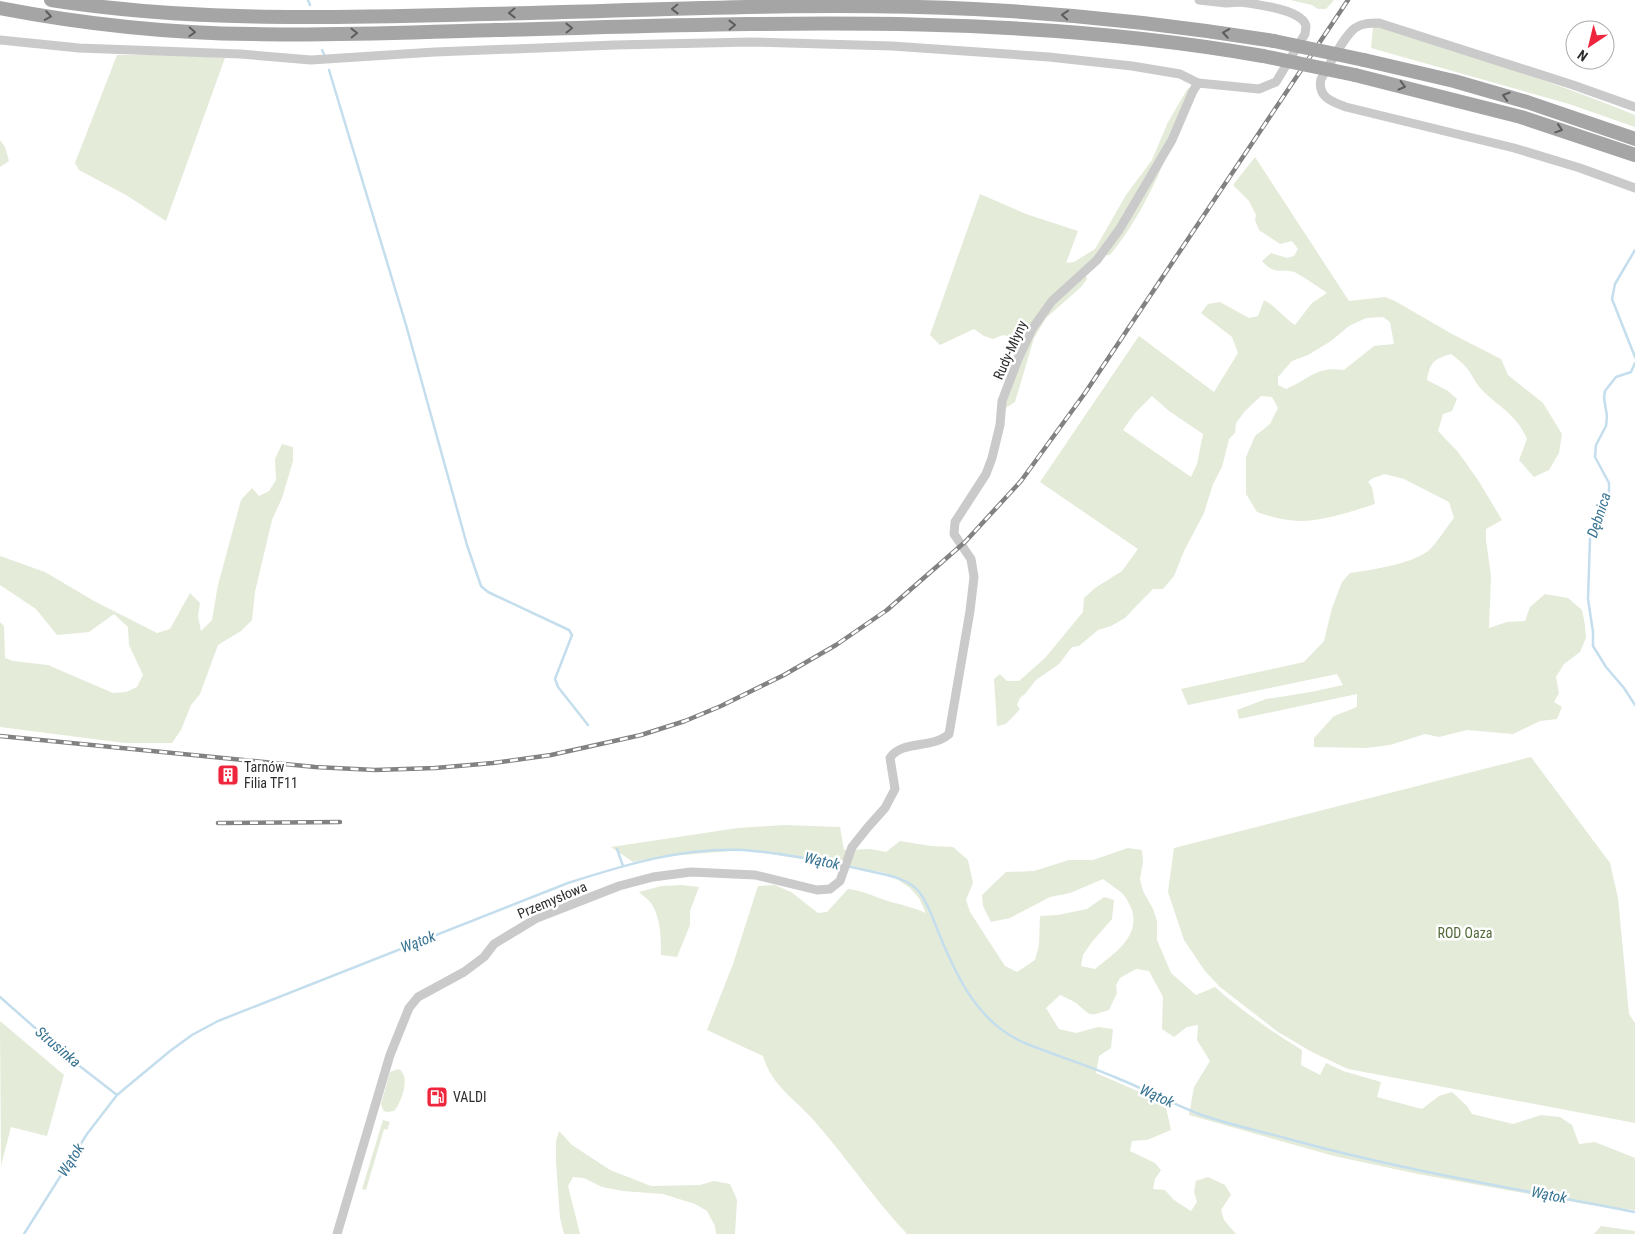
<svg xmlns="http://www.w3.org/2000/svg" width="1635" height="1234" viewBox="0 0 1635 1234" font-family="'Roboto Condensed',sans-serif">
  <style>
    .green { fill: #e4ebd9; fill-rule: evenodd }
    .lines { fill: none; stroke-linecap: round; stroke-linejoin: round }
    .stream { stroke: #c4deed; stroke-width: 2.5 }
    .minor { stroke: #cacaca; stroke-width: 9 }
    .primary { stroke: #a5a5a5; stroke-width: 14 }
    .rail-casing { stroke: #828282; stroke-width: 4.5 }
    .rail { stroke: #fff; stroke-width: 2.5; stroke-dasharray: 8; stroke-linecap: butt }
    .primary-bridge { stroke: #a5a5a5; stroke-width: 14 }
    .oneway { stroke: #5d5d5d }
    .labels { text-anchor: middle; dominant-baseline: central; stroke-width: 5; stroke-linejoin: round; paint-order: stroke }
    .street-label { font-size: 14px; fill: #2d2d2d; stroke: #fff }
    .poi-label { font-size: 14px; fill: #2d2d2d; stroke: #fff; text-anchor: start }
    .park-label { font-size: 14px; fill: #526a38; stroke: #fff }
    .water-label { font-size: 15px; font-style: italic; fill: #377392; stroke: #fff }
  </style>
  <rect width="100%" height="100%" fill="#fff"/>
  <g class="green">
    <polygon points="1290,0 1334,0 1326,9 1318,9 1312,5"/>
    <path d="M1373,27h8c85,27 171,54 254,88v12l-66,-23 -198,-56z"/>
    <polygon points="117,55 181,55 225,58 166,221 126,195 79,170 75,163"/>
    <path d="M1188,88l5,4c-23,56 -44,116 -83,163l-9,1 -17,16 3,7 -6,8 -35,31 -12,20 -19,64 -11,7 13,-71 -14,-3 -10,4 -9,-3 -10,-7 -34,16 -10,-10 50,-141 46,20 52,17 -12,32 8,-1 21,-13 31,-54 26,-35 16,-38z"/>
    <polygon points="0,140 5,147 9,161 0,167"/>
    <path d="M1255,157l94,144 36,-4 10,4 57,33 49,25 7,16 35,28 19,31 -3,19 -10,17 -15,7 -15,-17 8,-21c-11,-25 -27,-31 -45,-49 -7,-7 -10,-16 -16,-23 -4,-5 -10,-9 -15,-13 -17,5 -21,8 -24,26l21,11 9,8 -5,12 -9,3 -5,17 20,21 20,28 24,40 -16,9v11l5,36 -2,52 18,-6 18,-1 5,-14 15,-13 23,4 14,12 3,15 1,13 -6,14 -16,12 -8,13 3,16 -5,9 8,5 -5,12 -17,2 -27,13 -46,-4 -28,7 -14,-3 -35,11 -24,3 -52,-1v-9l20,-22 23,-9v-13l-118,25 -2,-9 29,-11 45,-7 32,-7 -6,-11 -149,31 -7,-16 123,-27 20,-21 8,-33 10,-26 8,-9c20,-3 62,-9 78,-22 8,-6 19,-25 26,-33l-5,-16 -45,-23 -19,-5 -12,4 -5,4 4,5 3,17c-22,7 -48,16 -72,17 -16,0 -32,-4 -46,-9l-11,-18v-37l9,-21 15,-12 8,-16 -6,-11 -11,-1 -16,15 -9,12 -1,10 -6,6 -7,28 -9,17 -9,29 -20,38 -10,25 -11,13h-10l-9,9 -19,20 -14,8 -13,4 -19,16 -7,1 -13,17 -23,16 -11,14 -5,4 -3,7 3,4 -14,15 -9,2 -3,-47 6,-5 7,7h12l26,-23 38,-46 1,-14 11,-10 27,-17 16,-22 -98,-67 99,-146 75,56 24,-39 -6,-16 -31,-24 7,-9 12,-2 29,16 9,-2 6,-16c12,6 19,17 31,25l17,-22 15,-10c-4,-3 -29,-20 -33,-21 -14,-4 -19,4 -32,-11l9,-8 16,5 7,-2 4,-7 -6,-8 -12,3 -21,-14 -4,-10 1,-5 -7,-14 -16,-16zM1383,317l7,5 4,22 -20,2 -30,24c-28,-4 -33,8 -58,19l-8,-4v-8l14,-16 16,-6 23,-14 18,-15 17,-8zM1152,396l17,15 34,23 -6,30 -6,13 -68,-47 12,-17z"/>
    <polygon points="282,444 293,447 293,461 282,498 272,520 255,592 252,620 241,631 218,645 200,694 191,705 181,730 172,743 125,743 0,727 0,622 4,626 5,658 13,661 48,665 113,693 126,692 137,687 143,675 129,645 128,627 114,614 89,632 57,635 36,609 0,585 0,556 45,572 94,601 157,633 170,629 190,593 200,603 198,616 201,631 212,620 218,585 241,500 252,488 259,496 269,491 276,480 275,459"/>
    <polygon points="1531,757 1610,863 1618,898 1629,1014 1635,1023 1635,1123 1348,1069 1312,1052 1278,1032 1220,987 1205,971 1184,940 1168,892 1174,848"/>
    <path d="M784,825l56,2 4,23 27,-1 15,3 14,-11 31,5 22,1 15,13 5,23 -7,17 4,12 35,54 12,6 18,-12 4,-15 1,-29 18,-1 29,-6 17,-12 10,3 -2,19 -21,24 -8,12 -2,11 14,3c19,-15 45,-32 37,-59 -2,-5 -6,-13 -10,-17 -6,-5 -13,-9 -19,-14l-33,14 -20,4 -40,21 -19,4 -8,-16 -1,-11 24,-23 28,-1 35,-11h24l35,-12 14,2 1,12 -3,17 3,12 10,18 4,12v19l14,33 25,22 19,-8c27,24 56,44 87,63l-1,15 19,10 6,-12 17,8 38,11 -4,15 45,12 17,-13 13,-4 15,14 5,8 41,10 28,-9 19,2 12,8 7,19 16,-2 40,16v52l-50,-6 -167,-30 -84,-18 -145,-41 5,-28 16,-26 -13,-21 1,-15 -11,2 -13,10 -12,-8 1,-32 -14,-26 -13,-2 -16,9 -4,7 1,8 -8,17c-22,7 -17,6 -33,-7 -5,-3 -11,-6 -16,-8l-14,13 13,21 17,4 22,-6 15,2 -2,19 -12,8 -3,17 69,30 6,27 -24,10 -15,1 -2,10 25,12 6,7 -6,9 -2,10 12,1 9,10 17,11 6,-9 -3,-10 2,-11 12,-4 17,8 6,10 -10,15 3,10 12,14h-329c-32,-34 -59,-74 -90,-110 -20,-24 -45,-37 -54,-68l-56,-26 26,-66 25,-78 17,-1 16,7 27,21 9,-1 21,-23c18,2 26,8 43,13 12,3 23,6 35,11l-7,-15 -9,-10 -15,-10 -9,-5 -40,-7 -102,-16 -75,6 -36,6 -22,-15 127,-19z"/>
    <path d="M682,885l17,2 -9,24v14l-13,32 -16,-2c0,-17 0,-37 -10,-52 -3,-4 -9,-8 -12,-11l22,-6z"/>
    <polygon points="0,1021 64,1075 47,1136 11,1127 1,1166"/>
    <path d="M398,1069c14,6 3,34 -4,42l-8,1 -3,-2 -2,-6 9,-32z"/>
    <polygon points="383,1120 390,1122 387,1130 384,1129 366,1190 362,1189"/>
    <polygon points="559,1131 572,1145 610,1170 651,1186 700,1185 714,1181 730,1184 737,1200 735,1234 716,1234 715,1226 707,1211 695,1204 663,1194 623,1191 602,1187 584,1178 573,1177 568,1186 580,1234 564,1234 560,1218 556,1162 556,1141"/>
    <polygon points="1601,1226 1635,1231 1635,1234 1594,1234"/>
  </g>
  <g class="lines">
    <g class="stream">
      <polyline points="308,0 310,5"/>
      <polyline points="322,50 325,56"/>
      <polyline points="329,70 406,325 467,545 481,586 488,592 569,630 572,635 555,679 558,687 588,725"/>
      <polyline points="1635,250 1615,284 1612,299 1635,357"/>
      <polyline points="1635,363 1631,372 1616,377 1605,391 1604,398 1607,416 1606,426 1596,445 1595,457 1609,483 1609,492 1590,539 1588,599 1593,632 1593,646 1606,667 1624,688 1635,705"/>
      <polyline points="617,849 623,866"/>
      <polyline points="0,997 68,1057 117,1095"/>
      <path d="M24,1234l63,-100 30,-39 53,-44 22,-16 26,-14 350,-138c56,-18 115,-36 175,-33 40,3 78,11 117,19 19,5 48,7 60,24 9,12 14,29 20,43 18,44 40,89 87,108 30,12 60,21 90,34 27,11 54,25 82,36 27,10 57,16 86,24 115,32 233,51 350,74"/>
    </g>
    <g class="minor">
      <polyline points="1199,0 1226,3 1242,2"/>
      <polyline points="0,40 79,48 240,54 311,60 435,52 615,45 751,42 892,46 1049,57 1132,66 1180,74 1198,83"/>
      <path d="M1635,107l-62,-22 -194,-62c-9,0 -16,0 -24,5 -11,8 -26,38 -34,51 -4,18 11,23 25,28l168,41 66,20 55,20"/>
      <path d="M337,1234l53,-179 19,-47 9,-11 46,-25 20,-15 10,-13 43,-26 82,-32 34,-9 38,-5 64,3 62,15 13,-1 10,-8 12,-34 16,-20 17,-19 10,-19 -5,-31c11,-18 43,-9 59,-24l21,-123 4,-34 -3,-18 -17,-25 1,-12 31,-48 6,-16 8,-33 2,-24 16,-42 14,-30 20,-28 45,-41 22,-30 53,-90 21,-49 5,-8 61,6 17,-7 29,-48c0,-1 1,-7 1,-8 -4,-17 -49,-21 -64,-24v-2"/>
    </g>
    <g class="primary">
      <path d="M51,0c159,25 319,16 480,13 147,-4 296,-11 443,-4 101,5 201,16 300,32"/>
      <path d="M0,8c83,16 168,25 253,26 80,2 161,-2 242,-4 256,-6 514,-19 768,26"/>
      <polyline points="1364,60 1454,81 1527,102 1635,139"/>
      <polyline points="1355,75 1521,117 1635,155"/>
    </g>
    <g class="rail-casing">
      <g id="rail">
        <polyline points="0,736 315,767 375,770 435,768 493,763 551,755 641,735 685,721 721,706 784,675 836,645 887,610 965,542 1021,481 1085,393 1348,0"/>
        <polyline points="218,823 340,822"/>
      </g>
    </g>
    <use href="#rail" class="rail"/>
    <g class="primary-bridge">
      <polyline points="1274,41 1364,60"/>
      <polyline points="1263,56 1355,75"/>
    </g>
  </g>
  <defs><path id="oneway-chevron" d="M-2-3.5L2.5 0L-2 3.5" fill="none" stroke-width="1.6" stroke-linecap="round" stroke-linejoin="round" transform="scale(1.25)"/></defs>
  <g class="oneway">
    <use href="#oneway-chevron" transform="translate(675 9) rotate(179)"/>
    <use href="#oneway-chevron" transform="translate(512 13) rotate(179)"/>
    <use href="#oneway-chevron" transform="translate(1065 15) rotate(-175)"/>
    <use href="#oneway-chevron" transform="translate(48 16) rotate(9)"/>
    <use href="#oneway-chevron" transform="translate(732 25) rotate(-1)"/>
    <use href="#oneway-chevron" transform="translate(569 28) rotate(-1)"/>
    <use href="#oneway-chevron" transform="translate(192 32) rotate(3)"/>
    <use href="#oneway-chevron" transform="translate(354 33) rotate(-1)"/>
    <use href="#oneway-chevron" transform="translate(1226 33) rotate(-171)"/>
    <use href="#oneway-chevron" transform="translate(1402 86) rotate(14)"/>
    <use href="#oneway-chevron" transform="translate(1506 96) rotate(-164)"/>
    <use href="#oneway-chevron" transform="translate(1559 129) rotate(18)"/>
  </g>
  <defs>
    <g id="building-square" transform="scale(1.125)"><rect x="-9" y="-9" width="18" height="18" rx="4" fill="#ee253c" stroke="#fff"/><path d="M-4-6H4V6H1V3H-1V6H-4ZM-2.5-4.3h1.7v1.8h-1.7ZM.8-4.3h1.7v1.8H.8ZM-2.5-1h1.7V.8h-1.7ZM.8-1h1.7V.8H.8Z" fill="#fff"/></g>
    <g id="fuel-square" transform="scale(1.125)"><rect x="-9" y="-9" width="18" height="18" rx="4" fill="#ee253c" stroke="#fff"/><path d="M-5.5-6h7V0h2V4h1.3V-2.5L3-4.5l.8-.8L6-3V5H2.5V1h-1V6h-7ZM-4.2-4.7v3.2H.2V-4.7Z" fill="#fff"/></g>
  </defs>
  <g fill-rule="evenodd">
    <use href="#building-square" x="228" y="775"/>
    <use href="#fuel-square" x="437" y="1097"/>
  </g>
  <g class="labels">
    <g class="street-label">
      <text transform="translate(1010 350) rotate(-66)">Rudy-Młyny</text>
      <text transform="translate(552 900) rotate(-23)">Przemysłowa</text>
    </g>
    <g class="poi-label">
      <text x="244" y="767">Tarnów<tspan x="244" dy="16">Filia TF11</tspan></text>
      <text x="453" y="1097">VALDI</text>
    </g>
    <g class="park-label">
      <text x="1465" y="933">ROD Oaza</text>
    </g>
    <g class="water-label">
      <text transform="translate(1599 515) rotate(-72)">Dębnica</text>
      <text transform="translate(822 861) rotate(12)">Wątok</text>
      <text transform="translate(418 942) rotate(-21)">Wątok</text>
      <text transform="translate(58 1047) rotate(40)">Strusinka</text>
      <text transform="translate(1157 1096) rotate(24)">Wątok</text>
      <text transform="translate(71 1160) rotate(-58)">Wątok</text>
      <text transform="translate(1549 1195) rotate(11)">Wątok</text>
    </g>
  </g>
  <g transform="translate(1590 45) rotate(215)"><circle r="24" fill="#ffffff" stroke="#ababab"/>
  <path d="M0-4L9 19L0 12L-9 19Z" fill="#ee253c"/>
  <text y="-8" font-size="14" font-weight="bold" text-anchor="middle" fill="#2d2d2d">N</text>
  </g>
</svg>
